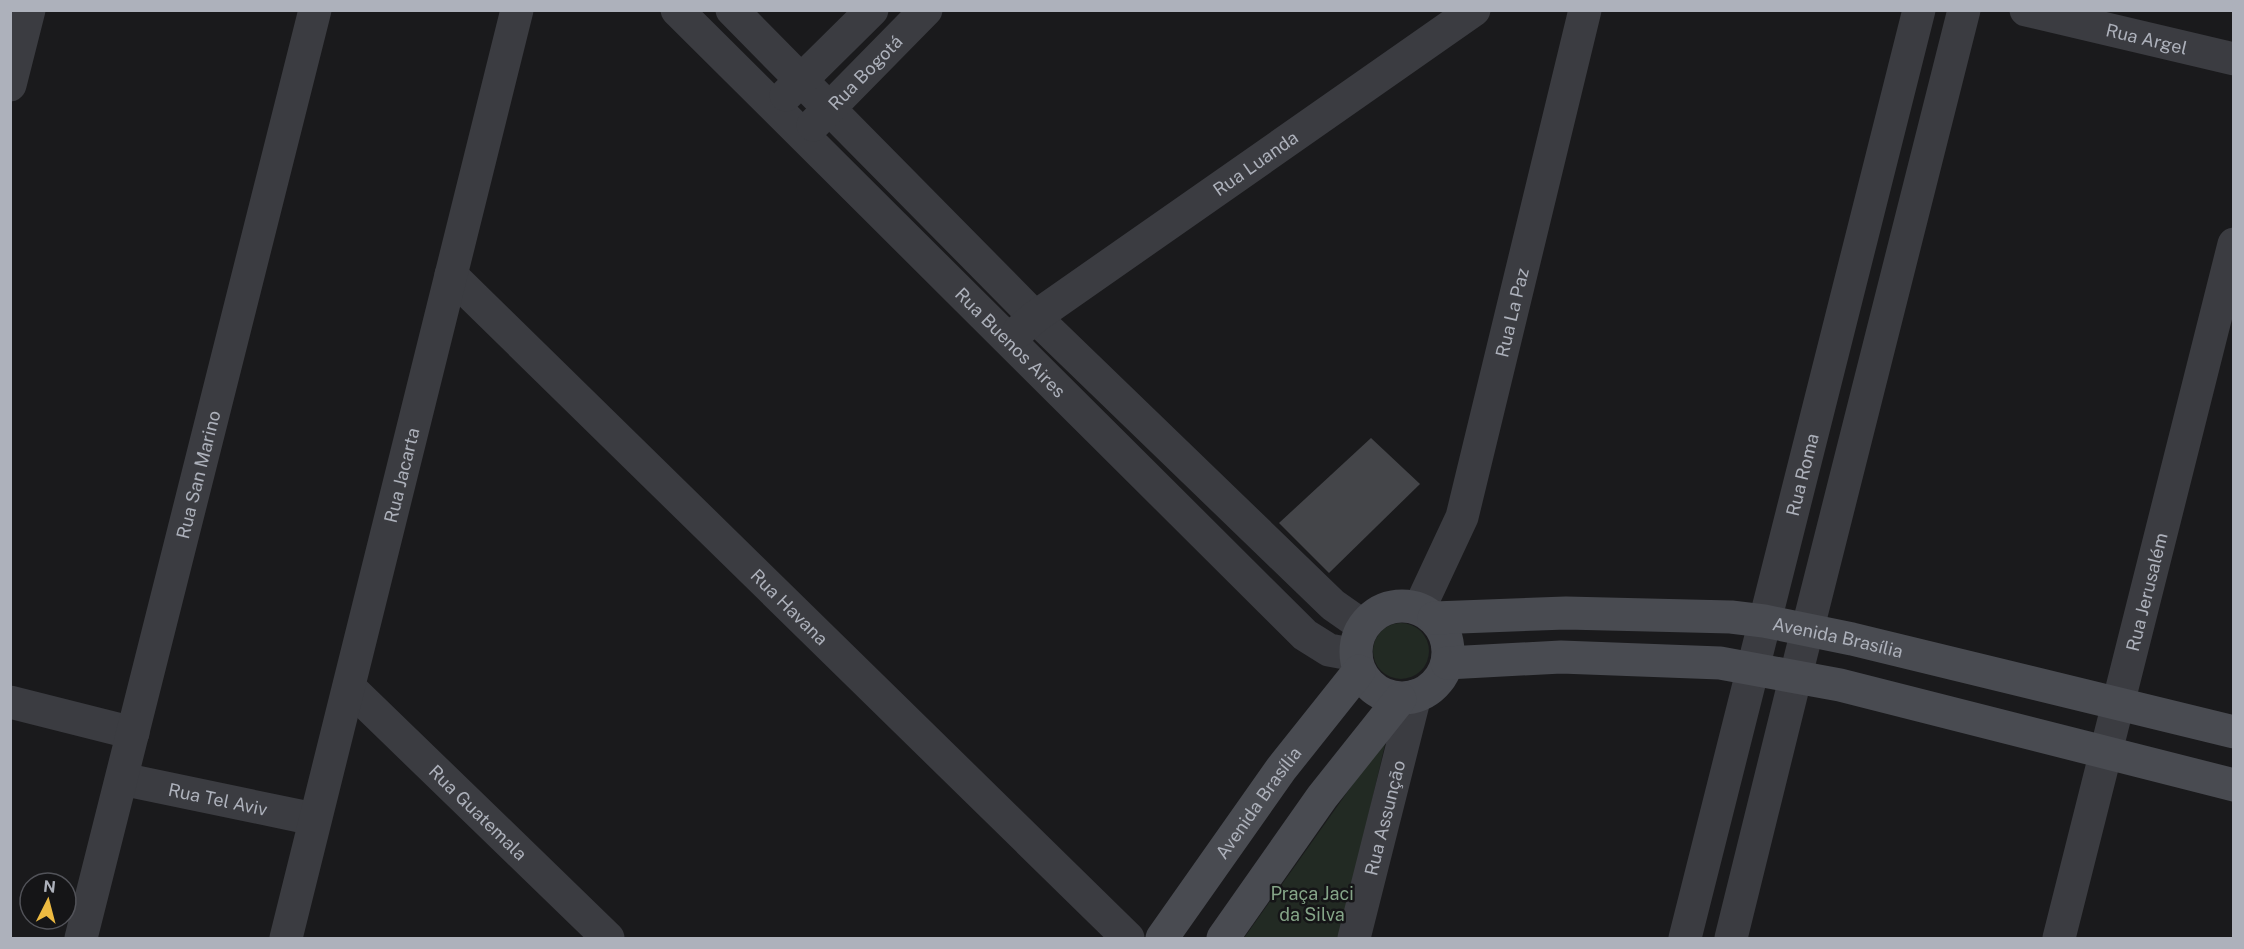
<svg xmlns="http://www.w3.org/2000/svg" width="2244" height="949" viewBox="0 0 2244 949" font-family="'Public Sans',sans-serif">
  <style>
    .green { fill: #222a23 }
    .building { fill: #444549 }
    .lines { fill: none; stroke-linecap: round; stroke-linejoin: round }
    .street { stroke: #3b3c41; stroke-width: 33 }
    .secondary { stroke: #494b51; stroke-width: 33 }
    .labels { text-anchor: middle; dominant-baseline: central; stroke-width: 5; stroke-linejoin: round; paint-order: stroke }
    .street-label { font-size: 18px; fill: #adb1bb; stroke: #151517 }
    .park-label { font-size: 18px; fill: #85a588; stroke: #151517 }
  </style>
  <rect width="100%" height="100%" fill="#1a1a1c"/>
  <g class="green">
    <circle cx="1401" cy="651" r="28"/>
    <polygon points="1387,736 1340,938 1244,938"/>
  </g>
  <polygon class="building" points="1371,438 1420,484 1329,573 1279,523"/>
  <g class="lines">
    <g class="street">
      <path id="s1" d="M677,10l628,625 24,15 27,5"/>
      <polyline points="732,10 1035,317 1333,605 1363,626"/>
      <path id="s2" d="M2026,10l208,49"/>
      <polyline points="10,85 29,10"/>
      <polyline points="786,95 872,10"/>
      <path id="s3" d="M813,125l113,-115"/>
      <path id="s4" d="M451,275l677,663"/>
      <path id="s5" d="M1019,331l16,-14 439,-307"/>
      <path id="s6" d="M1419,609l43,-92 123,-507"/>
      <path id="s7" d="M349,687l259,251"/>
      <polyline points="10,702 133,733"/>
      <path id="s8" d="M122,779l192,40"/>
      <path id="s9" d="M81,938l234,-928"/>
      <path id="s10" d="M286,938l231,-928"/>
      <path id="s11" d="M1354,938l61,-242"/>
      <path id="s12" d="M1685,938l234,-928"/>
      <polyline points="1731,938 1801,655 1964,10"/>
      <path id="s13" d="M2059,938l175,-694"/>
    </g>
    <g class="secondary">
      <circle cx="1402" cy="652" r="46"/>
      <path id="s14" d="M1434,618l132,-5 165,4 33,4 88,18 382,93"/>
      <polyline points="1447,663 1561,657 1720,663 1840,685 2234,785"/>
      <path id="s15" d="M1162,938l119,-169 78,-98"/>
      <polyline points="1223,938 1322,797 1400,699"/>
    </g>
  </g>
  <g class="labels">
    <g class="street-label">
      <text stroke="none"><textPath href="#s2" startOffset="124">Rua Argel</textPath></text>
      <text stroke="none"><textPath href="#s3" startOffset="74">Rua Bogotá</textPath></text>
      <text stroke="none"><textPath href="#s5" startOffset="290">Rua Luanda</textPath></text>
      <text stroke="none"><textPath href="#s6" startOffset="312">Rua La Paz</textPath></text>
      <text stroke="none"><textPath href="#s1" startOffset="471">Rua Buenos Aires</textPath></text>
      <text stroke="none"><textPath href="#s9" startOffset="478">Rua San Marino</textPath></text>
      <text stroke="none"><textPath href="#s12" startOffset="478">Rua Roma</textPath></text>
      <text stroke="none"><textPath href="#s10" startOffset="477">Rua Jacarta</textPath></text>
      <text stroke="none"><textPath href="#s13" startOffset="357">Rua Jerusalém</textPath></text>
      <text stroke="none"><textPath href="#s4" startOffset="474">Rua Havana</textPath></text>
      <text stroke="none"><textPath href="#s14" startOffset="406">Avenida Brasília</textPath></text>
      <text stroke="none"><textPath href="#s8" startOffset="98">Rua Tel Aviv</textPath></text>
      <text stroke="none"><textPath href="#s15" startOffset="166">Avenida Brasília</textPath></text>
      <text stroke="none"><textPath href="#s7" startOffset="180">Rua Guatemala</textPath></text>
      <text stroke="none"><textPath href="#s11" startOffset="124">Rua Assunção</textPath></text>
    </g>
    <g class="park-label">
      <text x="1312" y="893">Praça Jaci<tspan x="1312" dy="21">da Silva</tspan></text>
    </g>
  </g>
  <rect width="2244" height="949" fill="none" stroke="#adb1bb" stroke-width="24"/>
  <g transform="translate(48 901) rotate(6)"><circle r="28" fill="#151517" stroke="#525359" stroke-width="1.5"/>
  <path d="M0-4.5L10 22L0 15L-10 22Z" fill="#edba41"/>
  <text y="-9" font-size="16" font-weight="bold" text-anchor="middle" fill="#adb1bb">N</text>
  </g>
</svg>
